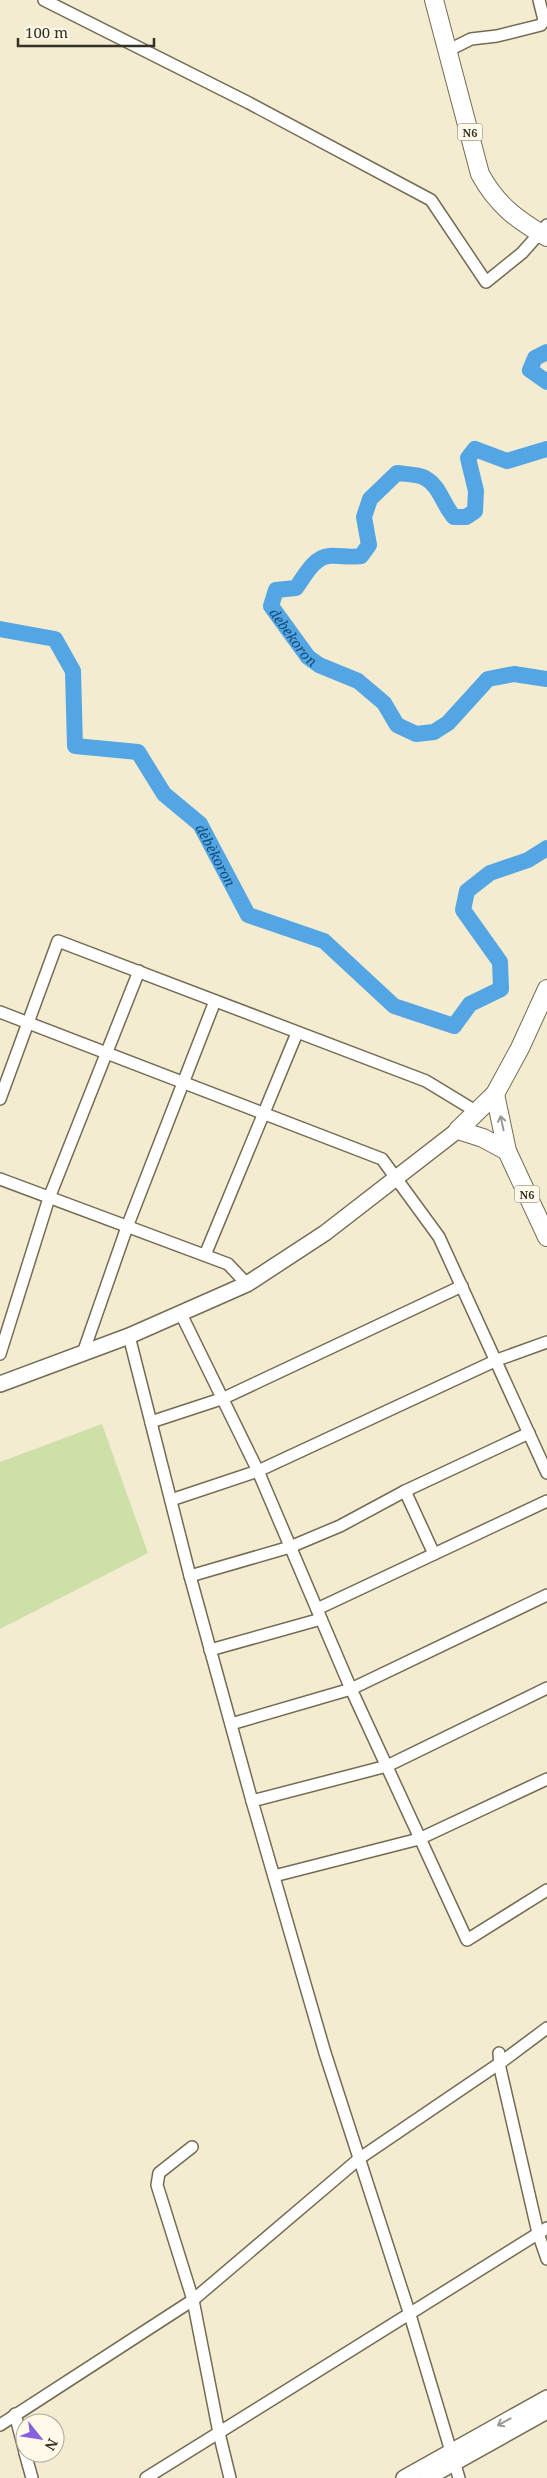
<svg xmlns="http://www.w3.org/2000/svg" width="547" height="2478" viewBox="0 0 547 2478" font-family="'Noto Serif',serif">
  <style>
    .green { fill: #cde0a8 }
    .lines { fill: none; stroke-linecap: round; stroke-linejoin: round }
    .river { stroke: #54a5e4; stroke-width: 16 }
    .minor-casing { stroke: #736b53; stroke-width: 14 }
    .secondary-casing { stroke: #736b53; stroke-width: 18 }
    .trunk-casing { stroke: #736b53; stroke-width: 20 }
    .minor { stroke: #fff; stroke-width: 11 }
    .secondary { stroke: #fff; stroke-width: 15 }
    .trunk { stroke: #fff; stroke-width: 18 }
    .oneway { stroke: #999892 }
    .labels { text-anchor: middle; dominant-baseline: central; stroke-width: 4; stroke-linejoin: round; paint-order: stroke }
    .shield { fill: #fef9e8; stroke: #706c60; stroke-width: 1 }
    .shield-label { font-size: 11px; font-weight: bold; fill: #333025 }
    .water-label { font-size: 14px; font-style: italic; fill: #114d77; stroke: #fef9e8 }
  </style>
  <rect width="100%" height="100%" fill="#f4ecd0"/>
  <polygon class="green" points="102,1424 148,1553 0,1629 0,1462"/>
  <g class="lines">
    <g class="river">
      <polyline points="547,352 535,358 530,370 547,382"/>
      <path id="s1" d="M547,449l-40,12 -32,-12 -7,9 8,33 -1,20 -9,6h-12c-11,-12 -14,-31 -29,-39 -7,-4 -20,-4 -28,-5l-27,26 -6,18 5,28 -8,11c-12,2 -21,-1 -32,0 -15,1 -25,21 -33,32l-20,2 -5,16 37,51 11,8 39,16 26,22 13,22 19,9 18,-2 14,-9 40,-44 26,-5 33,5"/>
      <path id="s2" d="M0,629l55,10 18,32 2,75 63,6 26,42 36,30 48,91 76,26 70,65 60,20 16,-22 31,-15 -1,-27 -37,-52 4,-19 23,-18 38,-13 19,-12"/>
    </g>
    <g class="minor-casing">
      <g id="minor">
        <polyline points="44,0 249,103 431,200 486,282 522,253 547,225"/>
        <polyline points="447,51 471,39 497,36 541,25 544,20 539,0"/>
        <polyline points="0,1012 382,1159 439,1237 547,1473"/>
        <polyline points="0,1099 58,941 426,1081 477,1112"/>
        <polyline points="0,1179 228,1264 247,1284"/>
        <polyline points="205,1255 297,1033"/>
        <polyline points="181,1314 258,1471 351,1689 467,1940 547,1890"/>
        <polyline points="129,1336 190,1576 252,1801 325,2053 410,2315 459,2478"/>
        <polyline points="83,1353 127,1227 215,1001"/>
        <polyline points="0,1354 49,1198 139,971"/>
        <polyline points="151,1422 224,1398 462,1286"/>
        <polyline points="405,1491 434,1554"/>
        <polyline points="171,1500 258,1471 497,1360 547,1342"/>
        <polyline points="190,1576 290,1547 340,1526 405,1491 529,1433"/>
        <polyline points="317,1609 547,1501"/>
        <polyline points="210,1650 321,1619"/>
        <polyline points="231,1724 351,1689 547,1595"/>
        <polyline points="252,1801 387,1766 547,1688"/>
        <polyline points="274,1876 419,1839 547,1779"/>
        <polyline points="499,2053 500,2068 538,2233 547,2259"/>
        <polyline points="192,2147 159,2173 157,2185 193,2300 219,2433 230,2478"/>
        <polyline points="15,2414 25,2452"/>
        <polyline points="0,2425 193,2300 360,2158 500,2063 547,2028"/>
        <polyline points="25,2453 32,2478"/>
        <polyline points="146,2478 547,2228"/>
      </g>
    </g>
    <g class="secondary-casing">
      <g id="secondary">
        <polyline points="0,1384 129,1336 247,1284 325,1233 458,1130"/>
        <polyline points="404,2478 547,2398"/>
        <polyline points="427,2478 547,2411"/>
      </g>
    </g>
    <g class="trunk-casing">
      <g id="trunk">
        <path d="M434,0l46,174c17,31 37,46 67,63"/>
        <polyline points="495,1094 507,1151 547,1237"/>
        <polyline points="458,1130 495,1094 520,1048 547,989"/>
        <polyline points="458,1130 483,1138 507,1151"/>
      </g>
    </g>
    <use href="#minor" class="minor"/>
    <use href="#secondary" class="secondary"/>
    <use href="#trunk" class="trunk"/>
  </g>
  <defs><path id="oneway-shaft" d="M-6 0H5M1.5-3L5.5 0L1.5 3" fill="none" stroke-width="1.6" stroke-linecap="round" stroke-linejoin="round" transform="scale(1.25)"/></defs>
  <g class="oneway">
    <use href="#oneway-shaft" transform="translate(502 1123) rotate(-102)"/>
    <use href="#oneway-shaft" transform="translate(504 2422) rotate(151)"/>
  </g>
  <g class="labels">
    <g class="shield">
      <rect x="457.5" y="123.5" width="25" height="17" rx="4"/>
      <rect x="514.5" y="1185.5" width="25" height="17" rx="4"/>
    </g>
    <g class="shield-label">
      <text x="470" y="132">N6</text>
      <text x="527" y="1194">N6</text>
    </g>
    <g class="water-label">
      <text stroke="none"><textPath href="#s1" startOffset="495">debekoron</textPath></text>
      <text stroke="none"><textPath href="#s2" startOffset="362">dèbèkoron</textPath></text>
    </g>
  </g>
  <g transform="translate(40 2438) rotate(120)"><circle r="24" fill="#fef9e8" stroke="#ada99a"/>
  <path d="M0-4L9 19L0 12L-9 19Z" fill="#8661db"/>
  <text y="-8" font-size="14" font-weight="bold" text-anchor="middle" fill="#333025">N</text>
  </g>
  <path d="M18 38v8h136v-8" fill="none" stroke="#333025" stroke-width="2.5"/>
  <text x="25" y="38" font-size="15" fill="#333025" stroke="#fef9e8" stroke-width="4" paint-order="stroke">100 m</text>
</svg>
